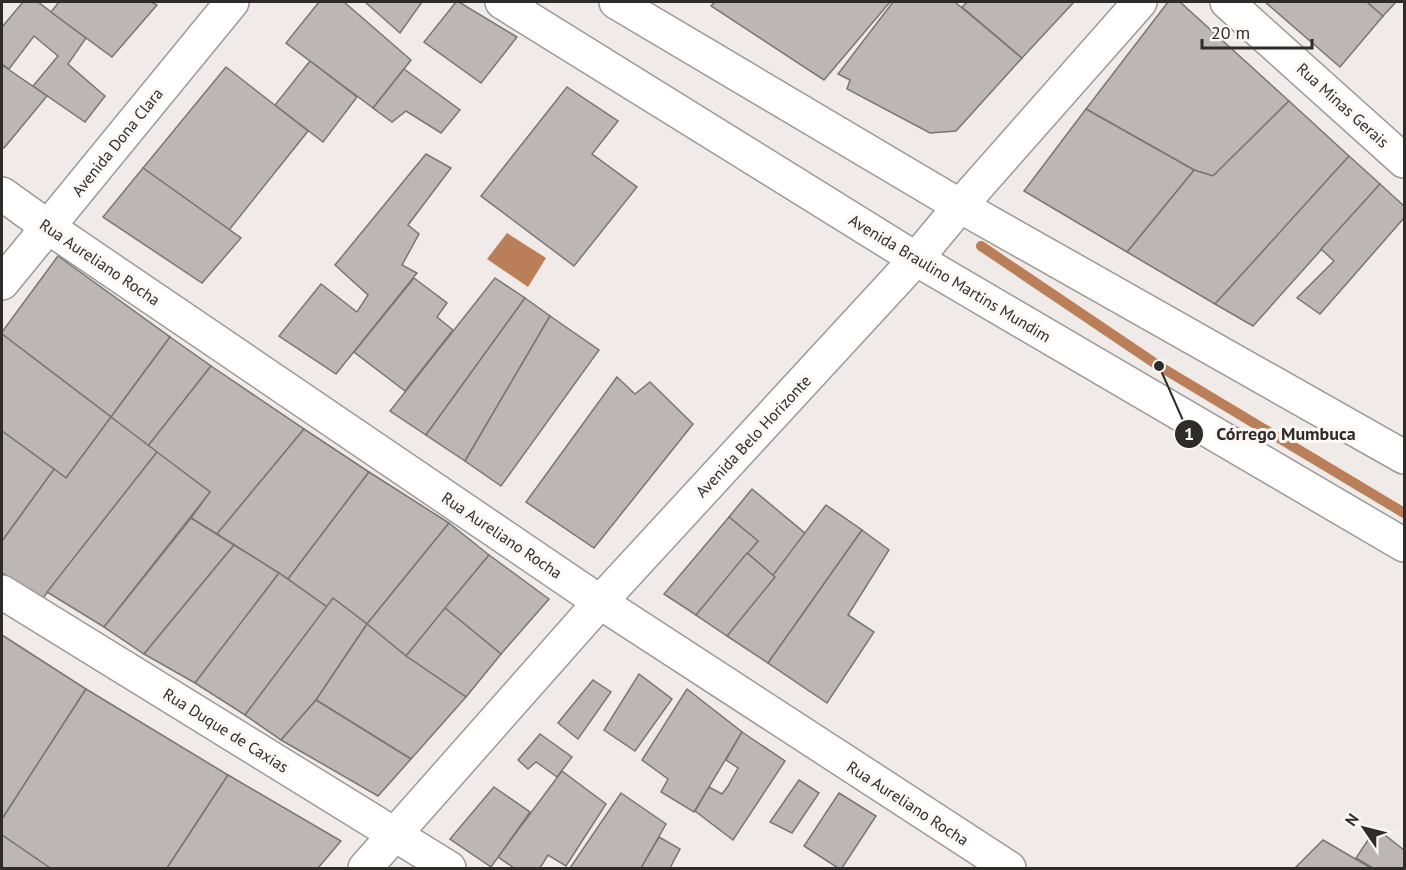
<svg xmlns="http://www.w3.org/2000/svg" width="1406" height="870" viewBox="0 0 1406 870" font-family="'PT Sans',sans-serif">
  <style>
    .water { fill: #ba7f59 }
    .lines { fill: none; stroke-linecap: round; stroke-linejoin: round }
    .stream { stroke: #ba7f59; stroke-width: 10 }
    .building { fill: #bcb7b4; stroke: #7a7572; stroke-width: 1.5 }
    .minor-casing { stroke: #9e9996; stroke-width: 36 }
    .minor { stroke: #fff; stroke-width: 33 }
    .labels { text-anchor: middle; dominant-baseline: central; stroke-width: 6; stroke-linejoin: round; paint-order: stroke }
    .street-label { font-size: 16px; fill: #2e2c2b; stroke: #fef8f5 }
    .leader { fill: none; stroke: #2e2c2b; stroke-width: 2 }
    .callout-dot { fill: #2e2c2b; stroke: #fef8f5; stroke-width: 2 }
    .mark-label { font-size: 18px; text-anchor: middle; font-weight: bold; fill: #fff }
    .callout-label { font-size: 18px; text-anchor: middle; font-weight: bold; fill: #2e2c2b; stroke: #fef8f5; stroke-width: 6; stroke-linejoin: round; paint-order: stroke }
  </style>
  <rect width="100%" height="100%" fill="#f0ebe8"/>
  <polygon class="water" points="507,233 546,258 528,287 487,259"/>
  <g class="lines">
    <polyline class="stream" points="981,246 1159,366 1404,513"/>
  </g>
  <g class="building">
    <polygon points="23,2 38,2 86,38 68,64 105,96 85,122 33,86 58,56 34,36 9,69 2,64 2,27"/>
    <polygon points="59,2 151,2 157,5 112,57 51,12"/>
    <polygon points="319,2 344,2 411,60 373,108 286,43"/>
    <polygon points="365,2 422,2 400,33"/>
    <polygon points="456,2 459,2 517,37 481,83 424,42"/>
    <polygon points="715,2 890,2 824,80 711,6"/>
    <polygon points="893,2 955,2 1022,58 956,131 930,133 847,89 850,80 838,74"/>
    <polygon points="967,2 1074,2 1022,58 962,7"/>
    <polygon points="1168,2 1180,2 1289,101 1213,176 1194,170 1086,109"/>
    <polygon points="1265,2 1367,2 1383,16 1340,67"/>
    <polygon points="1367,2 1396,2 1383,16"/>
    <polygon points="310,61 357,97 323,142 275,105"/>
    <polygon points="2,65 47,96 4,148 2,147"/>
    <polygon points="226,67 308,131 229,230 143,168"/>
    <polygon points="404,69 460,110 441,133 406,111 392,122 373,108"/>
    <polygon points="567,87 618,121 592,154 637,187 574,266 481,196"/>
    <polygon points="1289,101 1349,156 1215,304 1127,252 1194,170 1213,176"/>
    <polygon points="1086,109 1194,170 1127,252 1024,191"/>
    <polygon points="426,154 451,168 408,225 419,234 402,265 417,273 336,374 279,336 321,284 357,312 368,295 335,265"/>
    <polygon points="1349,156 1380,184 1253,326 1215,304"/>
    <polygon points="143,168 241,238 202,283 103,217"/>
    <polygon points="1380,184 1404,206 1404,218 1320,314 1297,298 1334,261 1321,249"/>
    <polygon points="58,256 170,337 111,417 2,334 2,332"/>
    <polygon points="414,278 447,303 437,317 453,330 405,391 354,352"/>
    <polygon points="495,278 525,298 426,435 390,411"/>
    <polygon points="525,298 550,316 465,461 426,435"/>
    <polygon points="550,316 599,350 501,486 465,461"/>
    <polygon points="2,334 111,417 66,478 2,431"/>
    <polygon points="170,337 211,366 148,446 111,417"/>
    <polygon points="211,366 304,429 217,534 191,518 210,492 148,446"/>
    <polygon points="617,377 635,394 650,382 693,424 594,548 526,502"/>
    <polygon points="111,417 157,452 43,598 2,573 2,541 54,469 66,478"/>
    <polygon points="304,429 369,472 288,579 217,534"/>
    <polygon points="2,431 54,469 2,541"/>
    <polygon points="157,452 210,492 104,627 47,592"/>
    <polygon points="369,472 449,523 367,624 333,598 327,607 288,579"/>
    <polygon points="752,489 806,534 775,577 747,553 758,541 729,517"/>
    <polygon points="826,505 862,530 768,663 727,636"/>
    <polygon points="729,517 758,541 696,615 664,594"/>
    <polygon points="191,518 234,545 144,654 104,627"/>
    <polygon points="449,523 489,555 406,656 367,624"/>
    <polygon points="862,530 889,550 848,615 874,632 827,703 768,663"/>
    <polygon points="234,545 279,573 195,683 144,654"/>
    <polygon points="747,553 775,577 727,636 696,615"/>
    <polygon points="489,555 549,599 501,654 445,608"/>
    <polygon points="279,573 327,607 245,715 195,683"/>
    <polygon points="333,598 367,624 316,700 281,740 245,715"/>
    <polygon points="445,608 501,654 466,697 406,656"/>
    <polygon points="367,624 406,656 466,697 411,759 316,700"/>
    <polygon points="2,635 86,689 2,819"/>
    <polygon points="639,674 672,699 635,751 604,730"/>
    <polygon points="593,680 611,692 578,739 558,723"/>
    <polygon points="86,689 228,775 167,868 50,868 2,835 2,819"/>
    <polygon points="687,689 742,732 694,812 661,792 668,779 642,760"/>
    <polygon points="316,700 411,759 378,796 281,740"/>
    <polygon points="742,732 785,761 733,840 695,811 709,787 722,794 728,786 738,768 726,760"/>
    <polygon points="540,734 572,757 557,777 536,762 528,769 518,760"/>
    <polygon points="562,771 606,804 566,866 548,855 540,868 514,868 498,857"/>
    <polygon points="228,775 341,841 318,868 167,868"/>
    <polygon points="799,780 819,793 792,833 770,822"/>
    <polygon points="494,787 530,812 491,867 450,839"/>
    <polygon points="621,793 666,824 641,868 570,868"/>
    <polygon points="839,793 876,816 842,868 838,868 804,846"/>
    <polygon points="1376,828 1404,850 1404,849 1404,868 1373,868 1356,858"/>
    <polygon points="2,835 50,868 2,868"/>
    <polygon points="659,837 680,849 670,868 641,868"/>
    <polygon points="1323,840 1371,868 1295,868"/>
  </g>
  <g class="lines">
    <g class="minor-casing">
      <g id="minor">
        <polyline points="502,2 916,259 1404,545"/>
        <polyline points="616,2 960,206 1404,457"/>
        <polyline points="1227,2 1404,161"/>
        <polyline points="2,194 48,227 600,602 1009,868"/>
        <polyline points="2,283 232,2"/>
        <polyline points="2,592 449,868"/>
        <polyline points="365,868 600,602 916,259 960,206 1140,2"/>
      </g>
    </g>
    <use href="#minor" class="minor"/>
  </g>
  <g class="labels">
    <g class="street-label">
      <text transform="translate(1343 105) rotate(42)">Rua Minas Gerais</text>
      <text transform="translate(117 142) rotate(-51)">Avenida Dona Clara</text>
      <text transform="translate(100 262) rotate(34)">Rua Aureliano Rocha</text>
      <text transform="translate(950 278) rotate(31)">Avenida Braulino Martins Mundim</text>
      <text transform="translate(753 436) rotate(-47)">Avenida Belo Horizonte</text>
      <text transform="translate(502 535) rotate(34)">Rua Aureliano Rocha</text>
      <text transform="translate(226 730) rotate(32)">Rua Duque de Caxias</text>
      <text transform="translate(908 803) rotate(33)">Rua Aureliano Rocha</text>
    </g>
  </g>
  <path class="leader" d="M1159 366L1189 434"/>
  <g class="callout-dot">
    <circle cx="1159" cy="366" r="6"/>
    <circle cx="1189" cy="434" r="15"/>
  </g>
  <g class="mark-label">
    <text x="1189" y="440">1</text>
  </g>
  <g class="callout-label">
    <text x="1286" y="440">Córrego Mumbuca</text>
  </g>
  <rect width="1406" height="870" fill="none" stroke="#2e2c2b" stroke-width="6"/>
  <g transform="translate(1364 828) rotate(305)" stroke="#fef8f5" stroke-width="4.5" paint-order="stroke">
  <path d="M0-4.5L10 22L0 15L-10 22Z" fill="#2e2c2b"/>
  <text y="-9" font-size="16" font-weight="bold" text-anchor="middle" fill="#2e2c2b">N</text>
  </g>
  <path d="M1202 39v9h110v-9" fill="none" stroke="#2e2c2b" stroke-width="3"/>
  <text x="1211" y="39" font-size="18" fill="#2e2c2b" stroke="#fef8f5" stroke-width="4.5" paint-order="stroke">20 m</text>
</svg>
